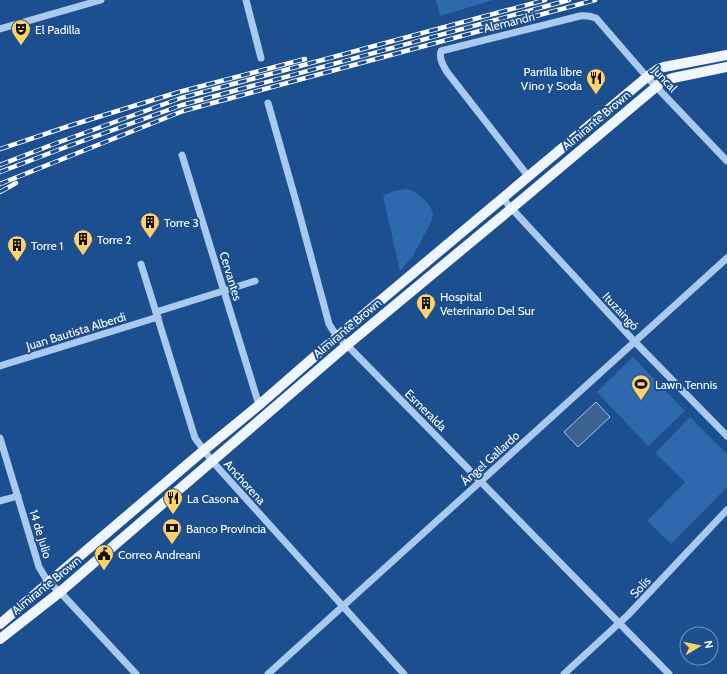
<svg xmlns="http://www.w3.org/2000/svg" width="727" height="674" viewBox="0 0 727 674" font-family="Cabin,sans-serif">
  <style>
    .green { fill: #2e69ad }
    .water { fill: #3c6290; stroke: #9cc4f0 }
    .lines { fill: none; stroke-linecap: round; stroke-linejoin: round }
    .minor { stroke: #a9c9ee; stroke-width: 7 }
    .major { stroke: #f0f6ff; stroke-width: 10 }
    .rail-casing { stroke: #fff; stroke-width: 4.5 }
    .rail { stroke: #1b4f8f; stroke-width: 3; stroke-dasharray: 9; stroke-linecap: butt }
    .labels { text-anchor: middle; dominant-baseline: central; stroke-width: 4; stroke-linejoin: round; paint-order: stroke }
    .street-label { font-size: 12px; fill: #fff; stroke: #1b4f8f }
    .poi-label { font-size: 12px; fill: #fff; stroke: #1b4f8f; text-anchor: start }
  </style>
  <rect width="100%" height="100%" fill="#1b4f8f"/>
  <g class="green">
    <polygon points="436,0 494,0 440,16"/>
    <polygon points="408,189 417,193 428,203 433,213 432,220 413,256 400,271 383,196 394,191"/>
    <polygon points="633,357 685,411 648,446 597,392"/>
    <polygon points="690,417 727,454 727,487 671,544 647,521 685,482 655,453"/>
  </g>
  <polygon class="water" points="596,402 610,417 578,447 564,432"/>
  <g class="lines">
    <g class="minor">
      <polyline points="246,0 261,58"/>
      <polyline points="0,29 101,0"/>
      <path d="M268,103l29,102 32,119c5,9 10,15 18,21l322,329"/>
      <polyline points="182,155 259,405"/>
      <path d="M528,176l-81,-104c-4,-7 -8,-13 -6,-21l139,-35c6,-1 10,0 16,2l51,59 80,84"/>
      <polyline points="502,198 635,342 727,436"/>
      <polyline points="141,264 195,438 212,461 404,674"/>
      <polyline points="156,312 255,281"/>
      <polyline points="0,366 158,317"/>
      <polyline points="0,438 39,567 48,582 60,592 136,674"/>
      <polyline points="0,501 18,496"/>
      <polyline points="268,674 727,258"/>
      <polyline points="564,674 628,615 727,510"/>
    </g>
    <g class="major">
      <polyline points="0,624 203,451 259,405 337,337 647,77 658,69 664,67 727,55"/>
      <polyline points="0,639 60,592 347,345 512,208 657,86 661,82 673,78 727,67"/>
    </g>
    <g class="rail-casing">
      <g id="rail">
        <polyline points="0,149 72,125 179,92 305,59"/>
        <polyline points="0,165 54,144 181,98 545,0"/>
        <polyline points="0,172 66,147 182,105 569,0"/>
        <polyline points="0,184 183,111 595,0"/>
        <polyline points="0,192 16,183"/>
      </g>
    </g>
    <use href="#rail" class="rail"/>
  </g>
  <defs>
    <g id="theatre-pin" transform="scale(1)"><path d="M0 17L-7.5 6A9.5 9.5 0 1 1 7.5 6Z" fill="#ffd166" stroke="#1b4f8f"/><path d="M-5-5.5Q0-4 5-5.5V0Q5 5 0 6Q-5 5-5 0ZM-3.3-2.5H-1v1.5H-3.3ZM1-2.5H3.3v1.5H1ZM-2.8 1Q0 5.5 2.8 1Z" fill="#111"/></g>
    <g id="restaurant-pin" transform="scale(1)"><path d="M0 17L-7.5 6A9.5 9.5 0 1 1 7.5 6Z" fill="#ffd166" stroke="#1b4f8f"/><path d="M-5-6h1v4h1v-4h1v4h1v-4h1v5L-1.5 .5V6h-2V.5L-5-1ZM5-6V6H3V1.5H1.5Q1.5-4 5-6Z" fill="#111"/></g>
    <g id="building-pin" transform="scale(1)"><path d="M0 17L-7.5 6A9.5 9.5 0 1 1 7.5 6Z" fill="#ffd166" stroke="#1b4f8f"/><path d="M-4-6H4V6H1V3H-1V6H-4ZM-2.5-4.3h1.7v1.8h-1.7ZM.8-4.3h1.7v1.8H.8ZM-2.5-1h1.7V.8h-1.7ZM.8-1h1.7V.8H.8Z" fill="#111"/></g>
    <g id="stadium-pin" transform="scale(1)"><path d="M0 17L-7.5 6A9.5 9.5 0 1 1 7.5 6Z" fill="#ffd166" stroke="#1b4f8f"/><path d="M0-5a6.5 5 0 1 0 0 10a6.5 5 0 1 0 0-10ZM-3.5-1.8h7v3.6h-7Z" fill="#111"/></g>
    <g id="bank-pin" transform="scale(1)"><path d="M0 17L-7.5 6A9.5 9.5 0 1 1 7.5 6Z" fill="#ffd166" stroke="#1b4f8f"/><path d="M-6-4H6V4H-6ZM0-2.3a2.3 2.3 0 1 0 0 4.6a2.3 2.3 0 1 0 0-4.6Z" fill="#111"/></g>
    <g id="civic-pin" transform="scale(1)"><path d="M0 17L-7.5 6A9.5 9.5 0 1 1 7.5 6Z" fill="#ffd166" stroke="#1b4f8f"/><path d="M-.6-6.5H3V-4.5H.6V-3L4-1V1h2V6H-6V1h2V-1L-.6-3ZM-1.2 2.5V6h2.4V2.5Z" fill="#111"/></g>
  </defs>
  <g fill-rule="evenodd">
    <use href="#theatre-pin" x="21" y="29"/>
    <use href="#restaurant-pin" x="596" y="78"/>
    <use href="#building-pin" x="150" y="222"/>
    <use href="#building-pin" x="83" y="239"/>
    <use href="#building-pin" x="17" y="245"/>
    <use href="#building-pin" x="426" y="303"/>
    <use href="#stadium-pin" x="641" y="384"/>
    <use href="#restaurant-pin" x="173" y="498"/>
    <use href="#bank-pin" x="172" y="528"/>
    <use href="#civic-pin" x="104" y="554"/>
  </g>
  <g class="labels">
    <g class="street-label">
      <text transform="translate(509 22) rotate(-14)">Alemandri</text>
      <text transform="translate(665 79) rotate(47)">Juncal</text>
      <text transform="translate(596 120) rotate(-40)">Almirante Brown</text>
      <text transform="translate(231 276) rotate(73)">Cervantes</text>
      <text transform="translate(621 311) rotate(47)">Ituzaingó</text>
      <text transform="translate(347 328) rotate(-40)">Almirante Brown</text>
      <text transform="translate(76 331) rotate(-17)">Juan Bautista Alberdi</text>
      <text transform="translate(426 410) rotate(45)">Esmeralda</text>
      <text transform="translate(490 458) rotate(-42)">Ángel Gallardo</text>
      <text transform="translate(245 482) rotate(48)">Anchorena</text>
      <text transform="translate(41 534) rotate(73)">14 de Julio</text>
      <text transform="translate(46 585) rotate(-39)">Almirante Brown</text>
      <text transform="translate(640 587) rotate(-47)">Solís</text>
    </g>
    <g class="poi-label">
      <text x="35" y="29">El Padilla</text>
      <text x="582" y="71" text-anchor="end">Parrilla libre<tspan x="582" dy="14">Vino y Soda</tspan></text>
      <text x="164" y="222">Torre 3</text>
      <text x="97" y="239">Torre 2</text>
      <text x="31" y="245">Torre 1</text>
      <text x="440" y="296">Hospital<tspan x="440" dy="14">Veterinario Del Sur</tspan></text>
      <text x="655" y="384">Lawn Tennis</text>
      <text x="187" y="498">La Casona</text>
      <text x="186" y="528">Banco Provincia</text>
      <text x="118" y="554">Correo Andreani</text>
    </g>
  </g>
  <g transform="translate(699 646) rotate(80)"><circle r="19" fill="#1b4f8f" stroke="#7695bc"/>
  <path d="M0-3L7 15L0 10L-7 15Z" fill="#ffd166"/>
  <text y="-6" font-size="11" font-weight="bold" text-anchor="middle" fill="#ffffff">N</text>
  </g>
</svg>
